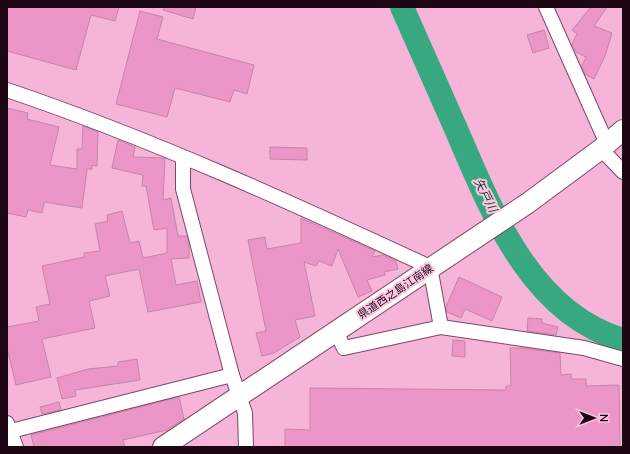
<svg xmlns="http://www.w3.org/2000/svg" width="630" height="454" viewBox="0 0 630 454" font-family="Lato,'Noto Sans JP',sans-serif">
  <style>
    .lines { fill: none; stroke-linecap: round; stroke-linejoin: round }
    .river { stroke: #38a880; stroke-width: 24 }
    .building { fill: #eb96c6; stroke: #c485a8 }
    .street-casing { stroke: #7e4666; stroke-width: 16 }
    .secondary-casing { stroke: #7e4666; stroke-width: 22 }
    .street { stroke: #fff; stroke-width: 14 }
    .secondary { stroke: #fff; stroke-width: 20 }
    .labels { text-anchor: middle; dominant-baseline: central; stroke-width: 4; stroke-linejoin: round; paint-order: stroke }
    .street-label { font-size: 11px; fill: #1d0715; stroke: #fcc6e3 }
    .water-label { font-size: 12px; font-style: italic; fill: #0c3c2b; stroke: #fcc6e3 }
  </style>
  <rect width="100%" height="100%" fill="#f6b5d8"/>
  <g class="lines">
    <path class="river" d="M402,7c18,41 36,81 54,122 35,81 74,184 167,211"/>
  </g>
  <g class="building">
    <polygon points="7,7 119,7 115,21 91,15 76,70 7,51"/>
    <polygon points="164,7 196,7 193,19 163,10"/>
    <polygon points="591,7 607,7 594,26 612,33 605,56 594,79 585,74 582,66 586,57 576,52 572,44 577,34 572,30"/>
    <polygon points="140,11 163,17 157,39 254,65 247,94 234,90 230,102 175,88 167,117 116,104"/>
    <polygon points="544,30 549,48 533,53 527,35"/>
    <polygon points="7,108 28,113 27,119 59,127 50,165 77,169 77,149 82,149 83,126 98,132 97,166 92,165 92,169 87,169 82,208 44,202 42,213 28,210 26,217 7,213"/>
    <polygon points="118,140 135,147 133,157 165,158 163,200 171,198 178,236 187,236 189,244 189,258 171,259 176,285 197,281 201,302 148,312 139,269 105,276 110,296 89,301 95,328 42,339 51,377 16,385 7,348 7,327 39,321 36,307 50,304 42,266 84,257 84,253 100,251 95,224 108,221 107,215 122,211 130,243 139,241 143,258 167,253 167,228 154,230 146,186 142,186 143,175 112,168"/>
    <polygon points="270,147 307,148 307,160 270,159"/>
    <polygon points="301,218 375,251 372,257 383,255 396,261 398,269 384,272 385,275 367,280 372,291 358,297 338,249 332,266 319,261 316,266 304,262 315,316 295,320 300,337 274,353 262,356 256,333 266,331 248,240 265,237 267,249 301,243"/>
    <polygon points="459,277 502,297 492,321 465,309 461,318 447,312 446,307"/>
    <polygon points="528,318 542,319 542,323 558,327 556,335 527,331"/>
    <polygon points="453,340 465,341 465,357 452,356"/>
    <polygon points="510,348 522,348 560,353 561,375 571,374 571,379 586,379 586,386 619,385 620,447 285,447 285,429 310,430 310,388 506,390 506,386 511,386"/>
    <polygon points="137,359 140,380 75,390 76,396 62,399 57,378 88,369 118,366 118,362"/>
    <polygon points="179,397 184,419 167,430 123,440 125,447 34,447 31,435"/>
    <polygon points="59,402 61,410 42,414 40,407"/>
  </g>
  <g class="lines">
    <g class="street-casing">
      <g id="street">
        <polyline points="546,7 607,144"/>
        <path d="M7,90c145,49 285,113 423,177l11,60"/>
        <polyline points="601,149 623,172"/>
        <polyline points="183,158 183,189 232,375 245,413 246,447"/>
        <polyline points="336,332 344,348 441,327 584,348 623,359"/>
        <polyline points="7,423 16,447"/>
        <polyline points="7,432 232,375"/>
      </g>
    </g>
    <g class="secondary-casing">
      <polyline id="secondary" points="163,447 528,203 601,149 623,130"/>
    </g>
    <use href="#street" class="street"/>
    <use href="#secondary" class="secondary"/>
  </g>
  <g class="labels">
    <g class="street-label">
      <text transform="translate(395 291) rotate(-34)">県道西之島江南線</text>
    </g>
    <g class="water-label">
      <text transform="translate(486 195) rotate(63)">矢戸川</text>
    </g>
  </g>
  <rect width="630" height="454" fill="none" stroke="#1d0715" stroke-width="16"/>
  <g transform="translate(594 418) rotate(90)" stroke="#fcc6e3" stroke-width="3" paint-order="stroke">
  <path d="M0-3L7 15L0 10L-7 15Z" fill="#1d0715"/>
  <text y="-6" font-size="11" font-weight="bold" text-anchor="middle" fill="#1d0715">N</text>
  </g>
</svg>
